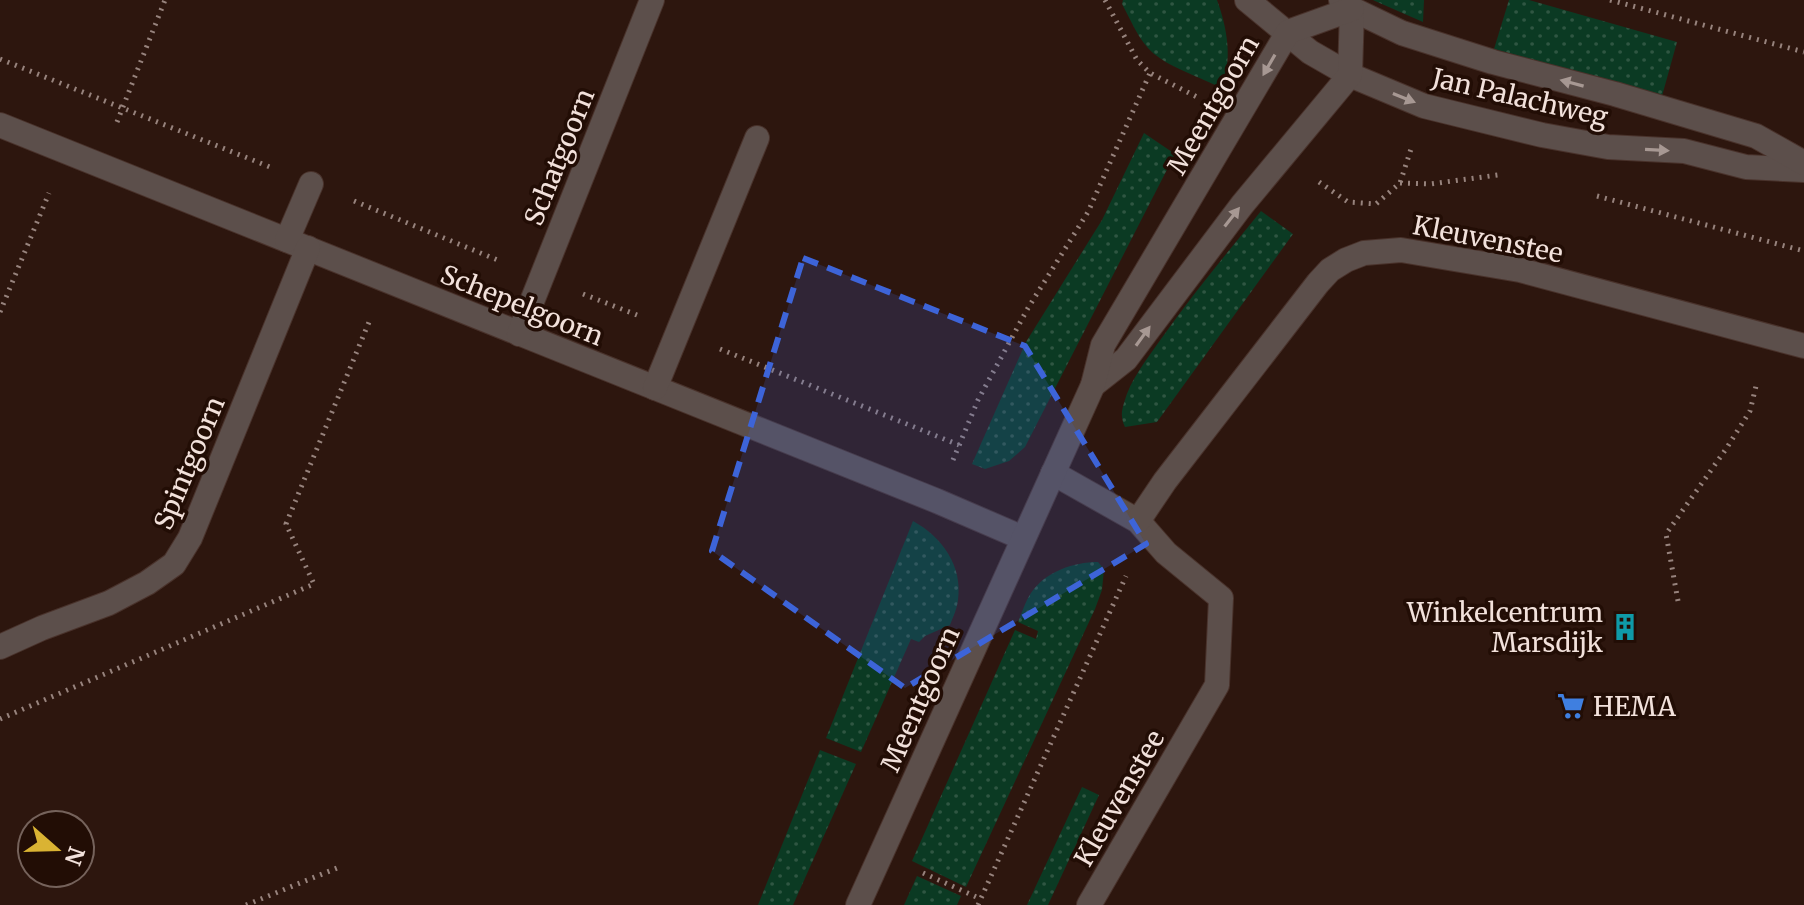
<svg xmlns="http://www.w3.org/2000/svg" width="1804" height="905" viewBox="0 0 1804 905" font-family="Merriweather,serif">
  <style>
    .grass { fill: url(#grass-dots) }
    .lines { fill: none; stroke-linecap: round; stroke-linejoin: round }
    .minor-casing { stroke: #49322b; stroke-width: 26 }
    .path { stroke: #97837d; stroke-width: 5; stroke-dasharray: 2 6; stroke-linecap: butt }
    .minor { stroke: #5c4f4b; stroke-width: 24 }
    .oneway { fill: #a79893 }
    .marked { fill: #3d64d8; fill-opacity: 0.2; stroke: #3d64d8; stroke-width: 6; stroke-dasharray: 16 10; stroke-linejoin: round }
    .labels { text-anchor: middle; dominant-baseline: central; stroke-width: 7; stroke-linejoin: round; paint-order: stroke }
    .street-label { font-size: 26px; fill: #f2e1db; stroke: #220d05 }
    .poi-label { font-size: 26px; fill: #f2e1db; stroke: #220d05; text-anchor: end }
  </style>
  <defs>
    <pattern id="grass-dots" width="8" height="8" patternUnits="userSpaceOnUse" patternTransform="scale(2)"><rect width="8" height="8" fill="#0b3a23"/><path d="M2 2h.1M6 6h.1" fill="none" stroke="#2f5642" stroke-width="1.8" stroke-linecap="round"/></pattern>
  </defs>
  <rect width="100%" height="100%" fill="#2d160e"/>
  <g class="grass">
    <path d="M1123,0h94c9,24 18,64 2,87 -17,-9 -49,-20 -62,-31 -17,-12 -25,-34 -35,-52z"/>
    <polygon points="1373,0 1424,0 1423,22 1375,1"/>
    <polygon points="1509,0 1529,0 1677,42 1662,96 1494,49"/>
    <polygon points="1144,133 1175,154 1025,447 1009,461 985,469 972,464 1026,342 1102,220"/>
    <path d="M1261,211l32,23 -136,188 -32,5c-4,-8 -4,-15 -1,-24 6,-23 23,-44 37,-64 31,-44 66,-86 100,-128z"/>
    <path d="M913,521c29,16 50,45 45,79 -1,9 -5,17 -8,25l-25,11 -6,6 -8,-3 -50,113 -35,-14z"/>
    <path d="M1098,562l6,7 -2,21 -7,19 -129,278 -54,-26 103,-231 21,9 2,-8 -20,-9c4,-9 7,-20 13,-29 14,-21 42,-31 67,-31z"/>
    <polygon points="820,750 856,764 793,905 758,905"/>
    <polygon points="1082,787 1099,795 1048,905 1027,905"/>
    <polygon points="917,876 961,896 957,905 904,905"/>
  </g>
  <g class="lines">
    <g class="minor-casing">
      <g id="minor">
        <polyline points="1247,0 1310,52 1350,75 1424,106 1542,135 1608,147 1684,151 1746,167 1804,170"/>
        <polyline points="1341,0 1352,9 1402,33 1493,62 1615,94 1756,136 1804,163"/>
        <polyline points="0,125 937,501 1023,538"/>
        <polyline points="287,240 311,184"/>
        <polyline points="519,334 652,0"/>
        <polyline points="1093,385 1126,359 1242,205 1350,75 1352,9"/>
        <polyline points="655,388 757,138"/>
        <polyline points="1053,473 1138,521 1166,553 1221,598 1217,685 1089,905"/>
        <polyline points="1138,521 1165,481 1318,283 1330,270 1346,260 1364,253 1401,250 1520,270 1804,346"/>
        <polyline points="0,647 42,628 109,603 147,583 174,564 190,538 308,248"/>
        <polyline points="858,905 1093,385 1103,345 1288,32 1352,9"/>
      </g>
    </g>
    <g class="path">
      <polyline points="1105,0 1137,60 1150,73 1197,97"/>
      <polyline points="1610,0 1804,52"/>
      <polyline points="0,59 270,167"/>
      <polyline points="117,122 165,0"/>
      <polyline points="1319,182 1348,202 1376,204 1400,183 1411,149"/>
      <polyline points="1400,183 1430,184 1498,175"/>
      <polyline points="1597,196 1804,251"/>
      <polyline points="354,201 500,261"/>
      <polyline points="583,294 637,315"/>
      <polyline points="0,312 49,193"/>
      <polyline points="720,349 959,445"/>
      <polyline points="953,460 978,400 1028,308 1088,212 1150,73"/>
      <polyline points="1678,601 1666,534 1726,449 1750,411 1757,382"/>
      <polyline points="0,719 314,584 286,524 369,322"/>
      <polyline points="923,873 981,899"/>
      <polyline points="246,905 342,866"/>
      <polyline points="978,905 1126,576"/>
    </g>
    <use href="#minor" class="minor"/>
  </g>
  <defs><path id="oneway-solid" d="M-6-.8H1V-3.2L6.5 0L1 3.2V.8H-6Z" transform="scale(2)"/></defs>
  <g class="oneway">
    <use href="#oneway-solid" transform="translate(1269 65) rotate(120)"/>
    <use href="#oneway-solid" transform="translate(1572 83) rotate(-165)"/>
    <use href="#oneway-solid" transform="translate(1404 98) rotate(22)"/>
    <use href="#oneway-solid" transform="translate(1657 150) rotate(3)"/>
    <use href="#oneway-solid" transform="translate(1232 217) rotate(-52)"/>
    <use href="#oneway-solid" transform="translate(1143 336) rotate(-54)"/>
  </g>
  <path class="marked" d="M803,258l222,88 121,198 -241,144 -193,-137z"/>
  <defs>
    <g id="building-bare" transform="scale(2.16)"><path d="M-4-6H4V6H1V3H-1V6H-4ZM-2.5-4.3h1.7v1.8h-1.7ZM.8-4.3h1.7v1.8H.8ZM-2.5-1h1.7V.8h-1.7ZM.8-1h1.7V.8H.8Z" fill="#0f9aa8" stroke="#220d05" stroke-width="2.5" paint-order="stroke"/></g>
    <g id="supermarket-bare" transform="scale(2.16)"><path d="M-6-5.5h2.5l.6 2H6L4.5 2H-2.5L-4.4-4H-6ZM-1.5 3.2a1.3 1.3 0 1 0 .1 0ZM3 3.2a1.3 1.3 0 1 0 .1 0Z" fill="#3f7fe0" stroke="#220d05" stroke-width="2.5" paint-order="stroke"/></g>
  </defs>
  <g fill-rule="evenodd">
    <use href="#building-bare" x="1625" y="627"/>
    <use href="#supermarket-bare" x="1571" y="706"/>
  </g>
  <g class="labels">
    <g class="street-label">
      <text transform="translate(1520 97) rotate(13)">Jan Palachweg</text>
      <text transform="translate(1213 105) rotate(-60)">Meentgoorn</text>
      <text transform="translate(559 157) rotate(-68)">Schatgoorn</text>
      <text transform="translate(1488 239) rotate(11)">Kleuvenstee</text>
      <text transform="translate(522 305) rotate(22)">Schepelgoorn</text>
      <text transform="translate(189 463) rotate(-67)">Spintgoorn</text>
      <text transform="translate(920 699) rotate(-66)">Meentgoorn</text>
      <text transform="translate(1119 798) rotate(-60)">Kleuvenstee</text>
    </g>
    <g class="poi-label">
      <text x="1603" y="612">Winkelcentrum<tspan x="1603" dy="30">Marsdijk</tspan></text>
      <text x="1593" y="706" text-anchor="start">HEMA</text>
    </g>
  </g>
  <g transform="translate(56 849) rotate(110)"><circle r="38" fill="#220d05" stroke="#75625b" stroke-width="2"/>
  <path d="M0-6L14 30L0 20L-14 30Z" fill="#dab333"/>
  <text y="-12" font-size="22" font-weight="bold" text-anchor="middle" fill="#f2e1db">N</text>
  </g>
</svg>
